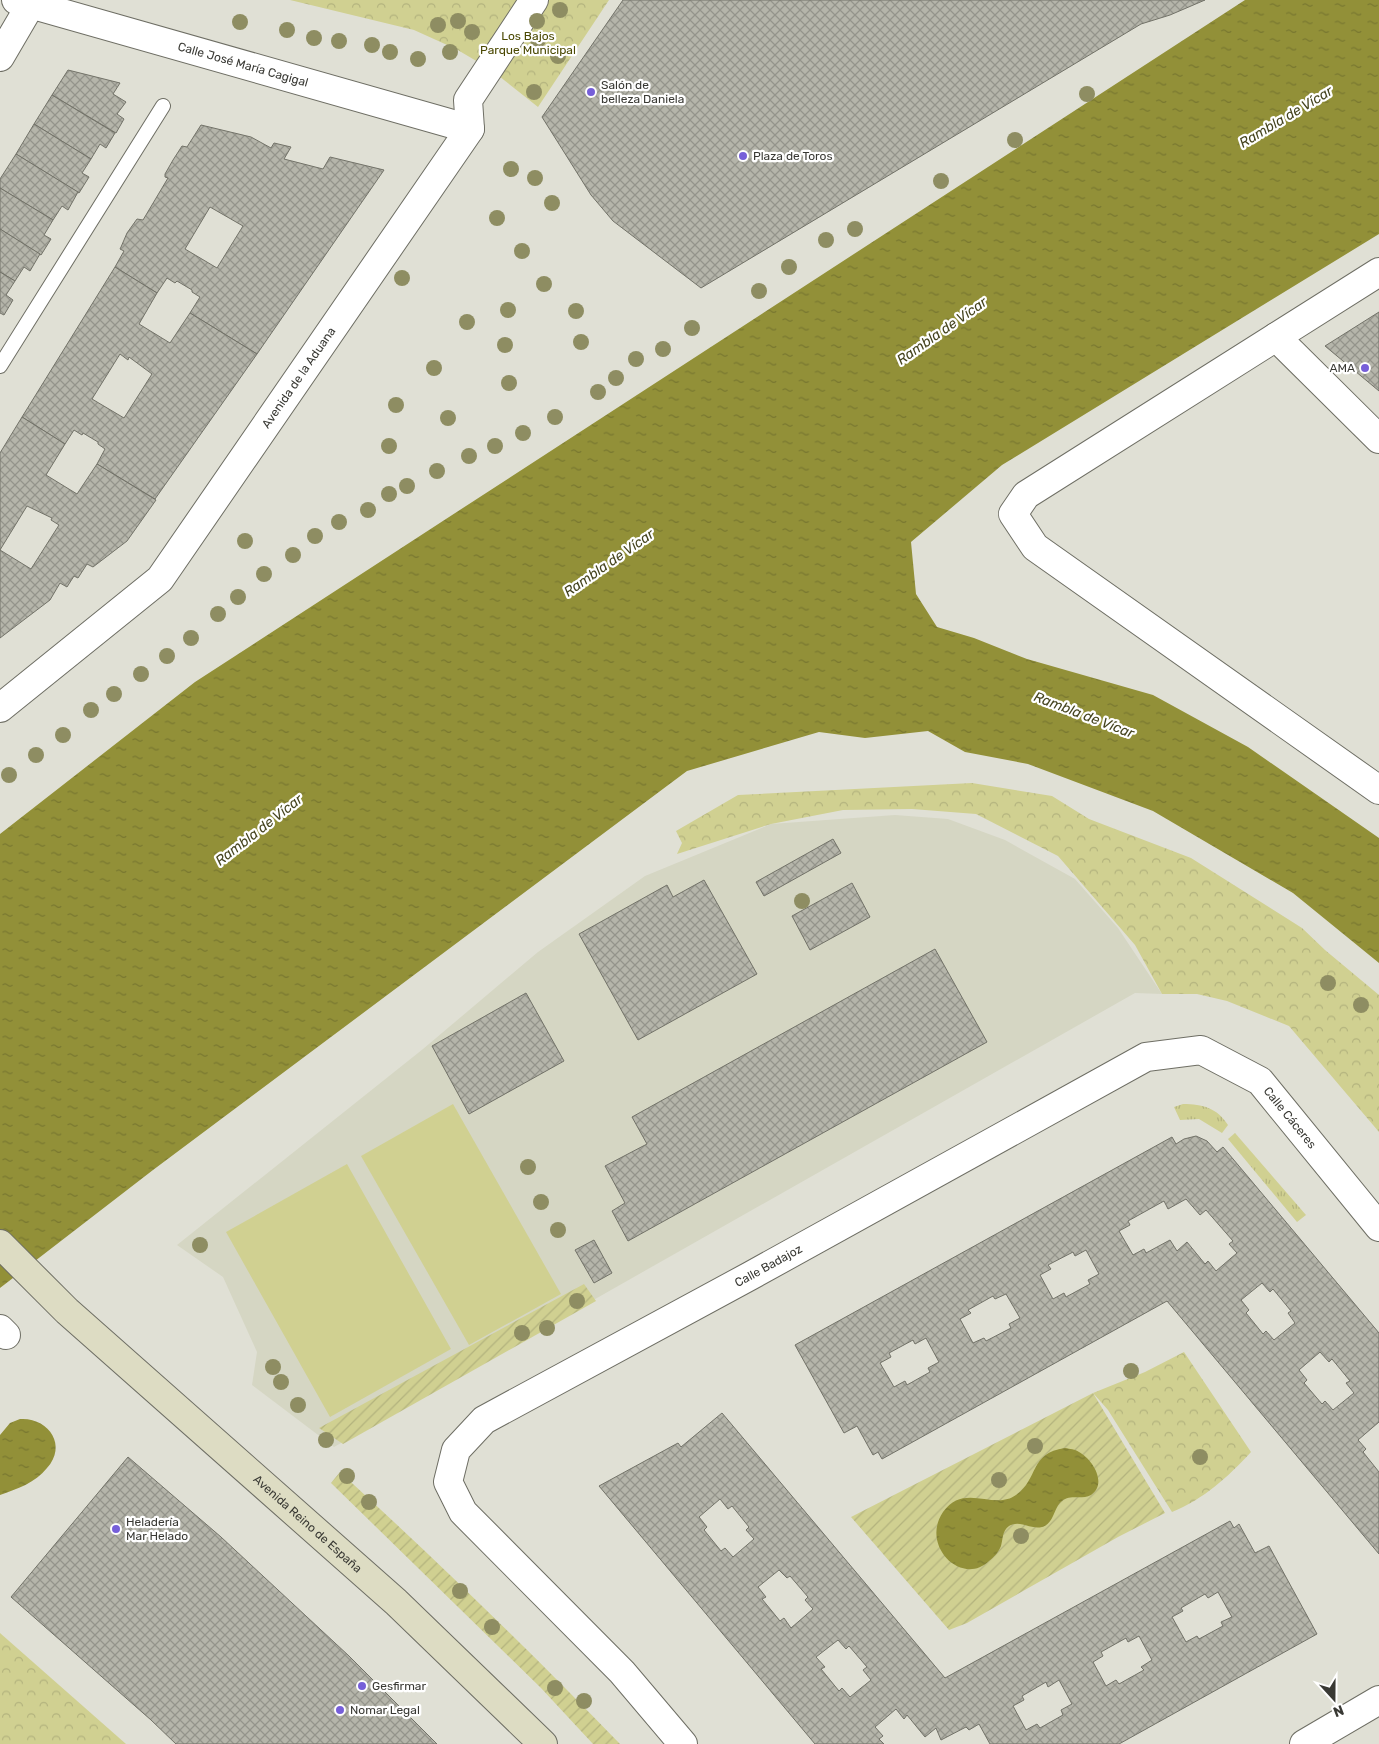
<svg xmlns="http://www.w3.org/2000/svg" width="1379" height="1744" viewBox="0 0 1379 1744" font-family="Rubik,sans-serif">
  <style>
    .built { fill: #d5d6c3 }
    .grass { fill: url(#grass-tufts) }
    .forest { fill: url(#forest-crowns) }
    .garden { fill: url(#garden-furrows) }
    .pitch { fill: #d0d091 }
    .water { fill: url(#water-ripples) }
    .building { fill: url(#building-cross-hatch); stroke: #727268; fill-rule: evenodd }
    .lines { fill: none; stroke-linecap: round; stroke-linejoin: round }
    .lane-casing { stroke: #6e6e64; stroke-width: 16 }
    .street-casing { stroke: #6e6e64; stroke-width: 30 }
    .secondary-casing { stroke: #6e6e64; stroke-width: 30 }
    .lane { stroke: #fff; stroke-width: 14 }
    .street { stroke: #fff; stroke-width: 28 }
    .secondary { stroke: #dddcc3; stroke-width: 28 }
    .tree { fill: #8e8d62 }
    .poi-dot { fill: #765fd9; stroke: #fff; stroke-width: 2 }
    .labels { text-anchor: middle; dominant-baseline: central; stroke-width: 4.5; stroke-linejoin: round; paint-order: stroke }
    .park-label { font-size: 12px; fill: #4b4903; stroke: #fff }
    .street-label { font-size: 12px; fill: #393934; stroke: #fff }
    .poi-label { font-size: 12px; fill: #393934; stroke: #fff; text-anchor: start }
    .water-label { font-size: 14px; font-style: italic; fill: #45441f; stroke: #fff }
  </style>
  <defs>
    <pattern id="grass-tufts" width="24" height="20" patternUnits="userSpaceOnUse" patternTransform="scale(1.25)"><rect width="24" height="20" fill="#d0d091"/><path d="M3 7l-1-3M5 7V3M7 7l1-3M15 17l-1-3M17 17v-4M19 17l1-3" fill="none" stroke="#b3b37e"/></pattern>
    <pattern id="forest-crowns" width="20" height="18" patternUnits="userSpaceOnUse" patternTransform="scale(1.25)"><rect width="20" height="18" fill="#d0d091"/><path d="M2 6a3 3 0 1 1 6 0M12 15a3 3 0 1 1 6 0" fill="none" stroke="#b3b37e"/></pattern>
    <pattern id="garden-furrows" width="10" height="10" patternUnits="userSpaceOnUse" patternTransform="scale(1.25)"><rect width="10" height="10" fill="#d0d091"/><path d="M-1 1l2-2M0 10L10 0M9 11l2-2" fill="none" stroke="#b3b37e"/></pattern>
    <pattern id="water-ripples" width="26" height="14" patternUnits="userSpaceOnUse" patternTransform="scale(1.25)"><rect width="26" height="14" fill="#929038"/><path d="M2 4q2-2 4 0t4 0M15 11q2-2 4 0t4 0" fill="none" stroke="#787730"/></pattern>
    <pattern id="building-cross-hatch" width="8" height="8" patternUnits="userSpaceOnUse" patternTransform="scale(1.25)"><rect width="8" height="8" fill="#b5b5aa"/><path d="M0 0l8 8M0 8l8-8" fill="none" stroke="#94948b"/></pattern>
  </defs>
  <rect width="100%" height="100%" fill="#e0e0d5"/>
  <polygon class="built" points="895,815 948,819 1005,840 1075,879 1118,928 1162,994 1135,993 334,1447 252,1385 257,1352 223,1277 177,1245 423,1049 538,952 645,876 771,824"/>
  <g class="grass">
    <path d="M1183,1104c20,0 34,4 45,21l-6,8 -23,-14 -19,1 -6,-13z"/>
    <polygon points="1235,1133 1306,1215 1297,1222 1228,1139"/>
  </g>
  <g class="forest">
    <polygon points="290,0 609,0 538,107 490,69 456,49 414,30"/>
    <polygon points="972,783 1052,796 1089,819 1191,858 1302,928 1325,950 1379,995 1379,1132 1289,1026 1227,1001 1197,994 1162,994 1135,945 1058,856 976,814 912,809 843,810 771,824 677,854 682,843 676,831 738,795"/>
    <path d="M1184,1352l67,100c-23,25 -47,47 -79,60l-64,-102 -15,-17 52,-21z"/>
    <polygon points="0,1633 126,1744 0,1744"/>
  </g>
  <g class="garden">
    <polygon points="584,1284 596,1301 343,1444 319,1428"/>
    <polygon points="1093,1393 1165,1513 1118,1537 967,1623 949,1630 851,1517"/>
    <path d="M340,1472c96,88 189,178 280,272h-27l-52,-56 -210,-205z"/>
  </g>
  <g class="pitch">
    <polygon points="453,1104 561,1294 469,1345 361,1156"/>
    <polygon points="347,1164 451,1349 330,1417 226,1232"/>
  </g>
  <g class="water">
    <polygon points="1245,0 1379,0 1379,234 1002,465 911,542 916,594 937,627 974,638 1027,659 1153,695 1248,747 1379,838 1379,963 1293,893 1153,811 1028,764 965,752 928,731 865,738 819,732 687,771 153,1170 0,1288 0,834 195,682"/>
    <path d="M20,1419c28,-2 48,26 27,49 -12,15 -30,21 -47,27v-60l10,-12z"/>
    <path d="M1065,1448c5,1 10,1 14,4 13,7 29,31 12,43 -9,5 -21,-1 -29,6 -9,7 -7,22 -20,26 -12,3 -22,-8 -33,-1 -7,5 -6,13 -8,20 -3,7 -7,11 -12,15 -27,26 -69,-15 -46,-49 21,-30 51,-1 73,-17 23,-16 13,-42 49,-47z"/>
  </g>
  <g class="building">
    <polygon points="623,0 1205,0 1170,15 1141,24 701,288 613,221 591,195 542,117"/>
    <polygon points="68,70 120,83 113,94 126,102 117,114 124,119 116,133 52,95"/>
    <polygon points="52,95 115,133 106,148 100,144 91,159 34,124"/>
    <polygon points="34,124 91,159 82,173 89,177 79,193 16,154"/>
    <path d="M201,125l50,12 20,11 3,-5 17,4 -7,12 39,10 7,-12 54,13 -127,184 -67,-41 10,-16 -8,-5v-2l-15,-9 -2,2 -8,-5 -10,15 -42,-26 9,-16 -4,-2 1,-2 6,-14 10,-14 6,1 25,-42 -3,-1v-3l8,-14 9,-14 5,1zM210,207l33,19 -26,42 -32,-19z"/>
    <polygon points="16,154 78,192 68,210 62,206 53,220 0,188 0,179"/>
    <polygon points="0,188 53,220 44,235 51,239 41,255 0,229"/>
    <polygon points="0,229 40,254 30,271 24,267 15,281 0,272"/>
    <path d="M115,267l42,26 -18,31 31,19 20,-30 67,41 -102,145 -58,-35 8,-15 -7,-5v-2l-15,-9 -1,2 -8,-5 -9,14 -43,-27zM120,354l8,6 1,-3 23,17 -28,44 -32,-19z"/>
    <polygon points="0,272 15,281 6,295 13,300 4,315 0,313"/>
    <polygon points="1379,312 1379,391 1325,346"/>
    <polygon points="22,417 65,444 46,475 77,494 97,464 156,500 127,541 93,567 87,564 78,578 74,576 67,587 60,583 50,600 0,638 0,550 31,569 59,525 51,520 52,518 27,506 0,550 0,453"/>
    <polygon points="833,839 841,853 764,896 756,882"/>
    <polygon points="704,880 757,974 638,1040 579,934 667,885 673,897"/>
    <polygon points="852,883 870,917 810,950 792,916"/>
    <polygon points="935,949 987,1042 628,1241 612,1211 625,1203 605,1166 647,1144 632,1117"/>
    <polygon points="526,993 564,1061 469,1114 432,1046"/>
    <path d="M1196,1136l11,5 10,11 6,-5 156,186v89l-21,18 8,9 -3,3 16,20v82l-212,-253 -285,158 -4,-7 -5,3 -16,-29 -13,7 -49,-88 377,-208 4,7 8,-5zM1186,1199l14,16 6,-5 27,31 -4,3 8,9 -21,18 -8,-10 -3,3 -18,-22 -10,9 -7,-11 -24,13 -2,-4 -11,6 -14,-24 11,-6 -2,-4 36,-20 4,8zM1086,1250l13,24 -11,6 2,4 -24,13 -2,-4 -11,6 -13,-24 11,-6 -3,-4 25,-13 2,4zM1262,1283l8,9 3,-3 18,22 -3,2 7,10 -21,17 -8,-9 -3,3 -17,-21 3,-3 -8,-10zM1006,1294l14,24 -11,6 2,4 -25,13 -2,-3 -11,5 -13,-24 11,-6 -3,-3 25,-14 2,3zM926,1338l13,24 -11,6 2,4 -23,13 -2,-4 -11,6 -14,-24 11,-6 -2,-4 24,-13 2,4zM1320,1352l9,10 3,-3 18,22 -4,2 8,10 -21,17 -8,-9 -3,3 -18,-21 3,-3 -8,-10z"/>
    <polygon points="594,1240 612,1273 594,1283 575,1250"/>
    <path d="M722,1413l223,265 285,-157 4,7 5,-4 16,29 14,-7 48,88 -198,110h-129l-11,-20 -10,6 -3,-3 -25,13 -5,-12 -11,9 -18,-22 -3,4 -8,-10 -21,18 8,9 -4,3 5,5h-69l-216,-258 79,-43 3,4zM720,1499l8,10 4,-3 17,21 -3,3 8,9 -21,18 -8,-9 -4,3 -17,-21 3,-3 -8,-10zM779,1570l8,8 3,-2 18,21 -3,3 8,9 -22,19 -7,-10 -4,3 -18,-22 4,-2 -8,-10zM1218,1592l14,25 -11,5 2,4 -24,13 -2,-3 -11,6 -14,-25 11,-6 -2,-3 24,-14 3,4zM1139,1636l13,24 -11,7 3,3 -25,14 -3,-4 -10,6 -13,-24 10,-6 -2,-4 25,-14 2,4zM838,1640l8,9 3,-3 18,21 -4,3 8,10 -21,17 -8,-9 -3,3 -18,-22 4,-2 -9,-10zM1059,1680l13,24 -11,6 2,5 -23,13 -3,-4 -11,6 -13,-24 11,-6 -2,-4 24,-14 2,5z"/>
    <polygon points="128,1457 221,1537 349,1656 437,1744 176,1744 151,1720 11,1597"/>
  </g>
  <g class="lines">
    <g class="lane-casing">
      <polyline id="lane" points="0,366 163,106"/>
    </g>
    <g class="street-casing">
      <g id="street">
        <path id="s1" d="M16,0l454,129"/>
        <polyline points="0,57 31,4"/>
        <polyline points="1379,272 1026,495 1013,514 1035,547 1379,790"/>
        <polyline points="1276,337 1379,439"/>
        <path id="s2" d="M0,708l160,-129 310,-450 -2,-29 66,-100"/>
        <polyline points="0,1329 6,1335"/>
        <path id="s3" d="M683,1744l-61,-72 -159,-160 -15,-30 8,-32 28,-30 266,-144 396,-219 55,-7 59,31 119,146"/>
        <polyline points="1304,1744 1379,1700"/>
      </g>
    </g>
    <g class="secondary-casing">
      <g id="secondary">
        <path id="s4" d="M0,1244l67,67 329,291 147,142"/>
      </g>
    </g>
    <use href="#lane" class="lane"/>
    <use href="#street" class="street"/>
    <use href="#secondary" class="secondary"/>
  </g>
  <g class="tree">
    <circle cx="560" cy="10" r="8"/>
    <circle cx="458" cy="21" r="8"/>
    <circle cx="537" cy="21" r="8"/>
    <circle cx="240" cy="22" r="8"/>
    <circle cx="438" cy="25" r="8"/>
    <circle cx="287" cy="30" r="8"/>
    <circle cx="472" cy="32" r="8"/>
    <circle cx="314" cy="38" r="8"/>
    <circle cx="538" cy="40" r="8"/>
    <circle cx="339" cy="41" r="8"/>
    <circle cx="372" cy="45" r="8"/>
    <circle cx="390" cy="52" r="8"/>
    <circle cx="450" cy="52" r="8"/>
    <circle cx="558" cy="56" r="8"/>
    <circle cx="418" cy="59" r="8"/>
    <circle cx="534" cy="92" r="8"/>
    <circle cx="1087" cy="94" r="8"/>
    <circle cx="1015" cy="140" r="8"/>
    <circle cx="511" cy="169" r="8"/>
    <circle cx="535" cy="178" r="8"/>
    <circle cx="941" cy="181" r="8"/>
    <circle cx="552" cy="203" r="8"/>
    <circle cx="497" cy="218" r="8"/>
    <circle cx="855" cy="229" r="8"/>
    <circle cx="826" cy="240" r="8"/>
    <circle cx="522" cy="251" r="8"/>
    <circle cx="789" cy="267" r="8"/>
    <circle cx="402" cy="278" r="8"/>
    <circle cx="544" cy="284" r="8"/>
    <circle cx="759" cy="291" r="8"/>
    <circle cx="508" cy="310" r="8"/>
    <circle cx="576" cy="311" r="8"/>
    <circle cx="467" cy="322" r="8"/>
    <circle cx="692" cy="328" r="8"/>
    <circle cx="581" cy="342" r="8"/>
    <circle cx="505" cy="345" r="8"/>
    <circle cx="663" cy="349" r="8"/>
    <circle cx="636" cy="359" r="8"/>
    <circle cx="434" cy="368" r="8"/>
    <circle cx="616" cy="378" r="8"/>
    <circle cx="509" cy="383" r="8"/>
    <circle cx="598" cy="392" r="8"/>
    <circle cx="396" cy="405" r="8"/>
    <circle cx="555" cy="417" r="8"/>
    <circle cx="448" cy="418" r="8"/>
    <circle cx="523" cy="433" r="8"/>
    <circle cx="389" cy="446" r="8"/>
    <circle cx="495" cy="446" r="8"/>
    <circle cx="469" cy="456" r="8"/>
    <circle cx="437" cy="471" r="8"/>
    <circle cx="407" cy="486" r="8"/>
    <circle cx="389" cy="494" r="8"/>
    <circle cx="368" cy="510" r="8"/>
    <circle cx="339" cy="522" r="8"/>
    <circle cx="315" cy="536" r="8"/>
    <circle cx="245" cy="541" r="8"/>
    <circle cx="293" cy="555" r="8"/>
    <circle cx="264" cy="574" r="8"/>
    <circle cx="238" cy="597" r="8"/>
    <circle cx="218" cy="614" r="8"/>
    <circle cx="191" cy="638" r="8"/>
    <circle cx="167" cy="656" r="8"/>
    <circle cx="141" cy="674" r="8"/>
    <circle cx="114" cy="694" r="8"/>
    <circle cx="91" cy="710" r="8"/>
    <circle cx="63" cy="735" r="8"/>
    <circle cx="36" cy="755" r="8"/>
    <circle cx="9" cy="775" r="8"/>
    <circle cx="802" cy="901" r="8"/>
    <circle cx="1328" cy="983" r="8"/>
    <circle cx="1361" cy="1005" r="8"/>
    <circle cx="528" cy="1167" r="8"/>
    <circle cx="541" cy="1202" r="8"/>
    <circle cx="558" cy="1230" r="8"/>
    <circle cx="200" cy="1245" r="8"/>
    <circle cx="577" cy="1301" r="8"/>
    <circle cx="547" cy="1328" r="8"/>
    <circle cx="522" cy="1333" r="8"/>
    <circle cx="273" cy="1367" r="8"/>
    <circle cx="1131" cy="1371" r="8"/>
    <circle cx="281" cy="1382" r="8"/>
    <circle cx="298" cy="1405" r="8"/>
    <circle cx="326" cy="1440" r="8"/>
    <circle cx="1035" cy="1446" r="8"/>
    <circle cx="1200" cy="1457" r="8"/>
    <circle cx="347" cy="1476" r="8"/>
    <circle cx="999" cy="1480" r="8"/>
    <circle cx="369" cy="1502" r="8"/>
    <circle cx="1021" cy="1536" r="8"/>
    <circle cx="460" cy="1591" r="8"/>
    <circle cx="492" cy="1627" r="8"/>
    <circle cx="555" cy="1688" r="8"/>
    <circle cx="584" cy="1701" r="8"/>
  </g>
  <g class="poi-dot">
    <circle cx="591" cy="92" r="5"/>
    <circle cx="743" cy="156" r="5"/>
    <circle cx="1365" cy="368" r="5"/>
    <circle cx="116" cy="1529" r="5"/>
    <circle cx="362" cy="1686" r="5"/>
    <circle cx="340" cy="1710" r="5"/>
  </g>
  <g class="labels">
    <g class="park-label">
      <text x="528" y="36">Los Bajos<tspan x="528" dy="14">Parque Municipal</tspan></text>
    </g>
    <g class="street-label">
      <text stroke="none"><textPath href="#s1" startOffset="236">Calle José María Cagigal</textPath></text>
      <text stroke="none"><textPath href="#s2" startOffset="450">Avenida de la Aduana</textPath></text>
      <text stroke="none"><textPath href="#s3" startOffset="1352">Calle Cáceres</textPath></text>
      <text stroke="none"><textPath href="#s3" startOffset="751">Calle Badajoz</textPath></text>
      <text stroke="none"><textPath href="#s4" startOffset="416">Avenida Reino de España</textPath></text>
    </g>
    <g class="poi-label">
      <text x="601" y="85">Salón de<tspan x="601" dy="14">belleza Daniela</tspan></text>
      <text x="753" y="156">Plaza de Toros</text>
      <text x="1355" y="368" text-anchor="end">AMA</text>
      <text x="126" y="1522">Heladería<tspan x="126" dy="14">Mar Helado</tspan></text>
      <text x="372" y="1686">Gesfirmar</text>
      <text x="350" y="1710">Nomar Legal</text>
    </g>
    <g class="water-label">
      <text transform="translate(1286 117) rotate(-31)">Rambla de Vícar</text>
      <text transform="translate(942 331) rotate(-35)">Rambla de Vícar</text>
      <text transform="translate(609 563) rotate(-35)">Rambla de Vícar</text>
      <text transform="translate(1084 715) rotate(21)">Rambla de Vícar</text>
      <text transform="translate(259 830) rotate(-38)">Rambla de Vícar</text>
    </g>
  </g>
  <g transform="translate(1334 1699) rotate(159)" stroke="#ffffff" stroke-width="4" paint-order="stroke">
  <path d="M0-4L9 19L0 12L-9 19Z" fill="#393934"/>
  <text y="-8" font-size="14" font-weight="bold" text-anchor="middle" fill="#393934">N</text>
  </g>
</svg>
